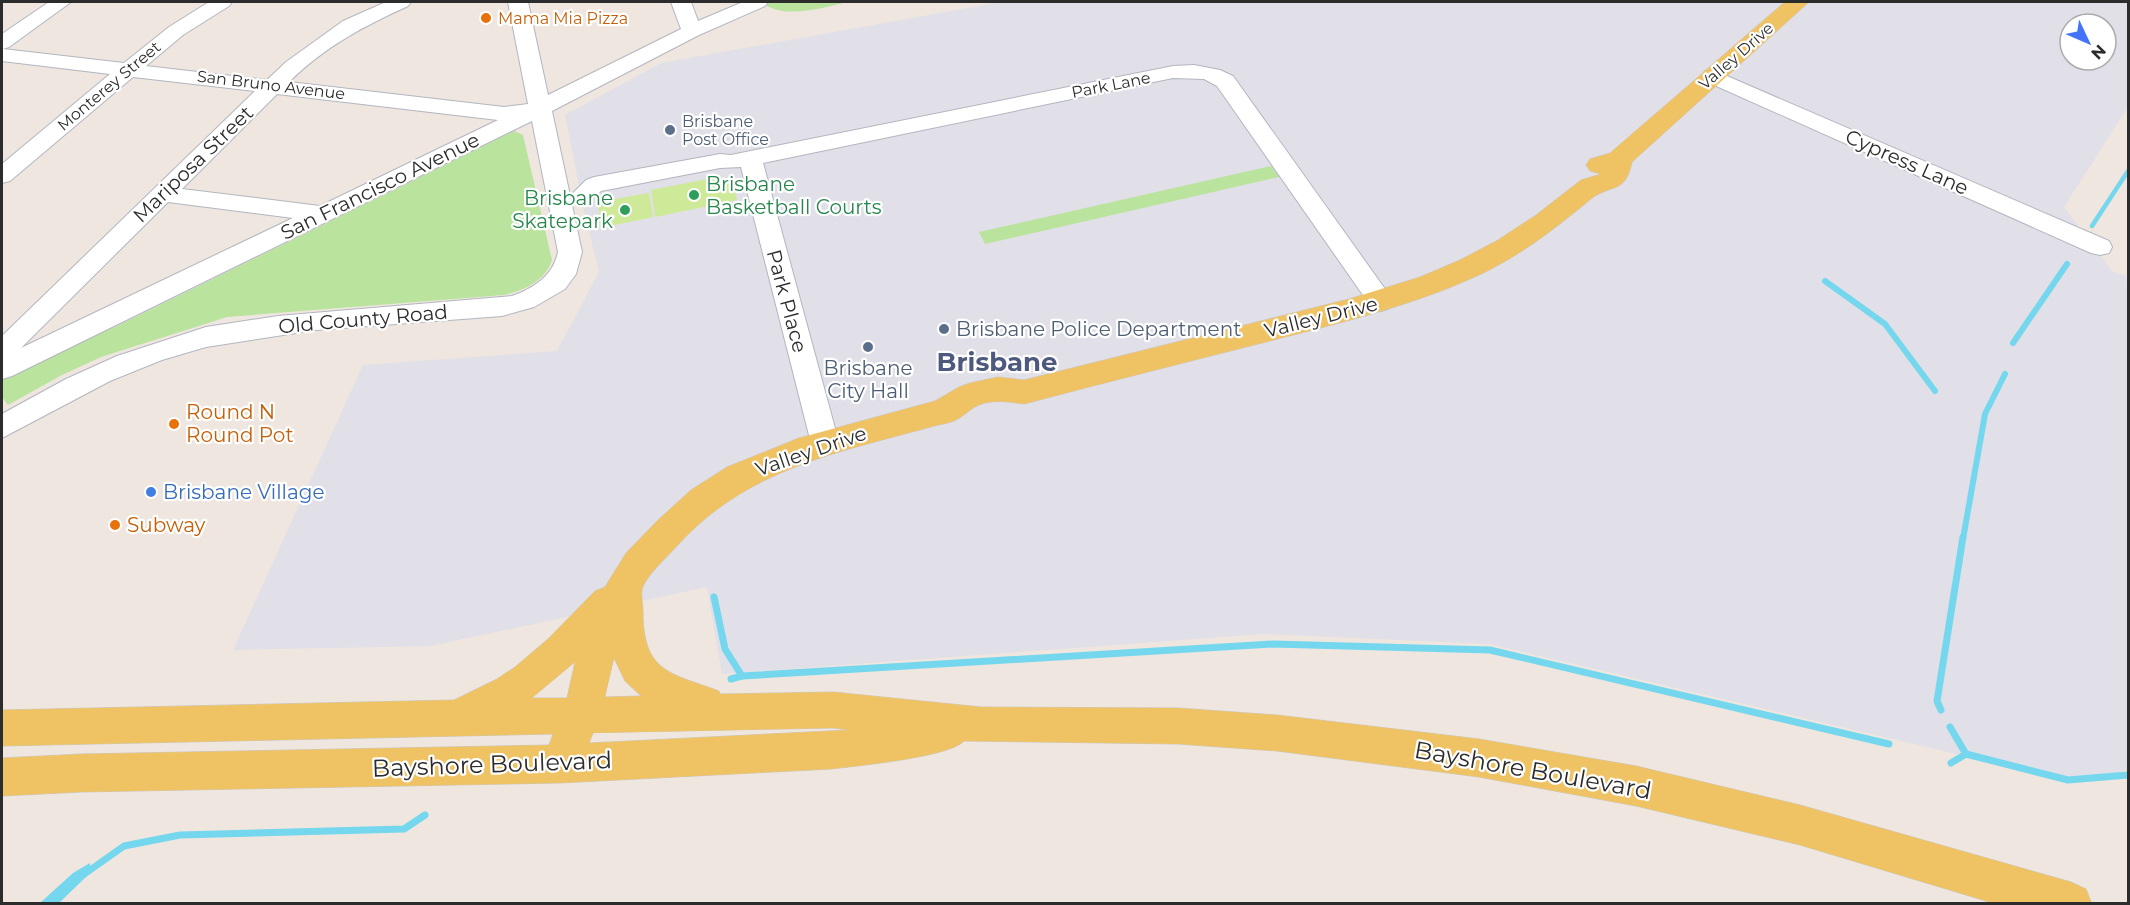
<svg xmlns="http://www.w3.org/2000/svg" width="2130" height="905" viewBox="0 0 2130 905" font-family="Montserrat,sans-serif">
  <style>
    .industrial { fill: #e1dfe7; fill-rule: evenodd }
    .green { fill: #bae39d }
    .pitch { fill: #ceea99 }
    .water { fill: #74d7ee }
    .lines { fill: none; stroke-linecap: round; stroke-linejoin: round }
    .stream-far2 { stroke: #74d7ee; stroke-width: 4.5 }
    .stream-far1 { stroke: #74d7ee; stroke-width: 6 }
    .stream { stroke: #74d7ee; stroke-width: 7 }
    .minor-casing { stroke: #b2b6c0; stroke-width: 2 }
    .major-casing { stroke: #c8c8c8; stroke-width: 1 }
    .minor { fill: #fff; fill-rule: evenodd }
    .major { fill: #efc363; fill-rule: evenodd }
    .food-dot { fill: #e8710a; stroke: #fff; stroke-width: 2 }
    .service-dot { fill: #5c6f8a; stroke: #fff; stroke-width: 2 }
    .leisure-dot { fill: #2e9e5b; stroke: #fff; stroke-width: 2 }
    .shop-dot { fill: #3f7fe0; stroke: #fff; stroke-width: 2 }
    .labels { text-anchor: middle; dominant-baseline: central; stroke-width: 4.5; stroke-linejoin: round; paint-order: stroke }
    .far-food-label { font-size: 16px; fill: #c56008; stroke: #fff; text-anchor: start }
    .far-street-label { font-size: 16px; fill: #2c2c2c; stroke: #fff }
    .far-service-label { font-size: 16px; fill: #4e5e75; stroke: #fff; text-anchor: start }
    .street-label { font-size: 20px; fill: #2c2c2c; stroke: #fff }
    .leisure-label { font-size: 20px; fill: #27864d; stroke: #fff; text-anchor: start }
    .service-label { font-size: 20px; fill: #4e5e75; stroke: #fff; text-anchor: start }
    .food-label { font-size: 20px; fill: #c56008; stroke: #fff; text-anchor: start }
    .shop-label { font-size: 20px; fill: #366cbe; stroke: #fff; text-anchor: start }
    .near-street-label { font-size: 24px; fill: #2c2c2c; stroke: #fff }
    .district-label { font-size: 26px; font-weight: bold; fill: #4d597d; stroke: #fff }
  </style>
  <rect width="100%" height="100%" fill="#eee6df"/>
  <path class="industrial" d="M1001,2h1127v105l-64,100 48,64 14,5 2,32v461l-30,9 -31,2 -578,-136 -226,-10 -541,40 -15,-87 -277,59 -197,4 130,-285 194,-14 42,-79 -15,-61 -19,-96 96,-52zM2070,24h36v36h-36z"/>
  <g class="green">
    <path d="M769,2h78c-23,6 -63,17 -83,2z"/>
    <path d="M514,131l9,4 29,125c-7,21 -27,30 -48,35l-277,22 -126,40 -39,18 -54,30 -6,-8v-20l96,-47 15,-2z"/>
    <polygon points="1271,166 1279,177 985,244 979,232"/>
  </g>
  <g class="pitch">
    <polygon points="717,177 732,179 737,200 655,217 651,190"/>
    <polygon points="649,193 653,217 601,228 598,202"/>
  </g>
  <polygon class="water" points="90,863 90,873 59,903 40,903 73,873"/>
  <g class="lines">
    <polyline class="stream-far2" points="2092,226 2128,171"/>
    <g class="stream-far1">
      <polyline points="1825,281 1885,324 1935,391"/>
      <polyline points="2013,343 2067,264"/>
      <polyline points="1963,539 1985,414 2005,374"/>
    </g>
    <g class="stream">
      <polyline points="714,597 725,649 742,676"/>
      <polyline points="731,679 742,676 1273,644 1490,650 1889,744"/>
      <polyline points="1941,710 1937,701 1963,537"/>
      <polyline points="1950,727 1966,754"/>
      <polyline points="1951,763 1966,754 2068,780 2128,775"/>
      <polyline points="83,875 124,846 180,835 404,829 425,815"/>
    </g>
    <g class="minor-casing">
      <g id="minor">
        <path d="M49,2h22l-62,45 -6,2 121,14 45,-36 40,-25h23l-3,4 -46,29 -37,31 121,14 19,-18 57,-41 43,-19h25l-3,4c-44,20 -84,41 -119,76l215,25 24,-3 -20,-102h20l20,93 133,-66 -10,-27h20l7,19 45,-19h25l-3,4 -66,29 -147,76 30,141 -6,22 -11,15 -31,18 -32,9 -186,14 -110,17 -44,13 -52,21 -108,57v-24l64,-35 51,-23 89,-29 72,-11 234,-20c22,-8 41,-20 46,-44l-26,-131 -520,255 -10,3v-43l253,-245 -122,-14 -123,104 -8,2v-19l108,-90 -108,-13v-27zM277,94l221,26 -178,86 -138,-17zM168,202l125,16 -272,130z"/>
        <path d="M1194,65l26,5 13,6 157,220 4,6 -4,6 -9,3 -9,-3 -155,-222 -13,-7 -31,-1 -410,85 76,280 -4,8 -10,3 -10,-3 -4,-8 -70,-276 -21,1 -119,23c-8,8 -13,10 -24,7l-4,-5 13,-13 8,-3 126,-23 11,1 442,-89z"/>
        <polygon points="1713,70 2109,241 2112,247 2109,253 2100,255 2091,253 1705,81 1702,76 1705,71"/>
      </g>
    </g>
    <g class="major-casing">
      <path id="major" d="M1785,2h24l-177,160c-7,33 -20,21 -41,37 -35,29 -71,57 -112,76 -69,32 -144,49 -217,68 -79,20 -159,40 -238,61 -15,-2 -30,-5 -45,1 -8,3 -15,11 -23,15 -6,3 -14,4 -22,6 -97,27 -187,42 -258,121 -9,10 -32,31 -34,43 -1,5 1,16 1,22 0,61 28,61 76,79l1,3 113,-2 148,15 197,1 99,7 202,24 157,27 164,39 271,77 15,7 6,15h-96l-196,-59 -164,-39 -157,-29 -202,-26 -99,-7 -214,-3c-14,16 -108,25 -133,28l-271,14 -479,9 -79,4v-38l79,-4 468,-9 4,-11 -551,12v-36l452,-10 43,-21 18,-12 33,-28 47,-48 10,-4 21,-34 32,-33 33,-30 36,-23 72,-29 136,-37 24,-14 11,-4 28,-6 26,3 325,-81 71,-22 40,-17 38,-20 38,-25 45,-35 20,-6 -11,-3 -4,-6 4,-6 20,-6zM614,658l11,23 16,15 -36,1zM575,662l-8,36h-35zM833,728l16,2 -260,13 4,-10z"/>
    </g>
    <use href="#minor" class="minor"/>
    <use href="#major" class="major"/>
  </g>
  <g class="food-dot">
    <circle cx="486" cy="18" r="6"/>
    <circle cx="174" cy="424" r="6"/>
    <circle cx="115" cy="525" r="6"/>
  </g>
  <g class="service-dot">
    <circle cx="670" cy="130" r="6"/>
    <circle cx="944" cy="329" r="6"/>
    <circle cx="868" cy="347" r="6"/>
  </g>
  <g class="leisure-dot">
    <circle cx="694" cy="195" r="6"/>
    <circle cx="625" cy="210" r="6"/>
  </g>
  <circle class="shop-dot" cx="151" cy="492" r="6"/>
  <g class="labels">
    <g class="far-food-label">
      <text x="498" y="18">Mama Mia Pizza</text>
    </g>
    <g class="far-street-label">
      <text transform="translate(1736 56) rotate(-41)">Valley Drive</text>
      <text transform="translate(271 85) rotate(7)">San Bruno Avenue</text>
      <text transform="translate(1111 85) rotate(-11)">Park Lane</text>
      <text transform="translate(109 86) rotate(-40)">Monterey Street</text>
    </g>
    <g class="far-service-label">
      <text x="682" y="121">Brisbane<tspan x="682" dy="18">Post Office</tspan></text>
    </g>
    <g class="street-label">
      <text transform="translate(1907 162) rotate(24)">Cypress Lane</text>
      <text transform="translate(193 164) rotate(-44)">Mariposa Street</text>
      <text transform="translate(380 186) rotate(-26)">San Francisco Avenue</text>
      <text transform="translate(787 301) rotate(75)">Park Place</text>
      <text transform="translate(1321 317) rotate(-14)">Valley Drive</text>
      <text transform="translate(363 319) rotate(-5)">Old County Road</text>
      <text transform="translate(811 451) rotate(-19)">Valley Drive</text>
    </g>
    <g class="leisure-label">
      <text x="706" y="184">Brisbane<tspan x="706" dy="23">Basketball Courts</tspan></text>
      <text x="613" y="198" text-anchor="end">Brisbane<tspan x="613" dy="23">Skatepark</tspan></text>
    </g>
    <g class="service-label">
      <text x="956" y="329">Brisbane Police Department</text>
      <text x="868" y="368" text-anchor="middle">Brisbane<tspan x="868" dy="23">City Hall</tspan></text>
    </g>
    <g class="food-label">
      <text x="186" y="412">Round N<tspan x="186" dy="23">Round Pot</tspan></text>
      <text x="127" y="525">Subway</text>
    </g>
    <g class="shop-label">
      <text x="163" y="492">Brisbane Village</text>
    </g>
    <g class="near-street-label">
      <text transform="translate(492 764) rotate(-2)">Bayshore Boulevard</text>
      <text transform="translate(1533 770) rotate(10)">Bayshore Boulevard</text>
    </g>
    <g class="district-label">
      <text x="997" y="362">Brisbane</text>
    </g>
  </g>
  <rect width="2130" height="905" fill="none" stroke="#2c2c2c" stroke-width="6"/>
  <g transform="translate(2088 42) rotate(134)"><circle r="28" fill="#ffffff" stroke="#ababab" stroke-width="1.5"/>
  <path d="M0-4.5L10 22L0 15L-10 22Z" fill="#4273f8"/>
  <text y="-9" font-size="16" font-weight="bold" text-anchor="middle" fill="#2c2c2c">N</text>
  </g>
</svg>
